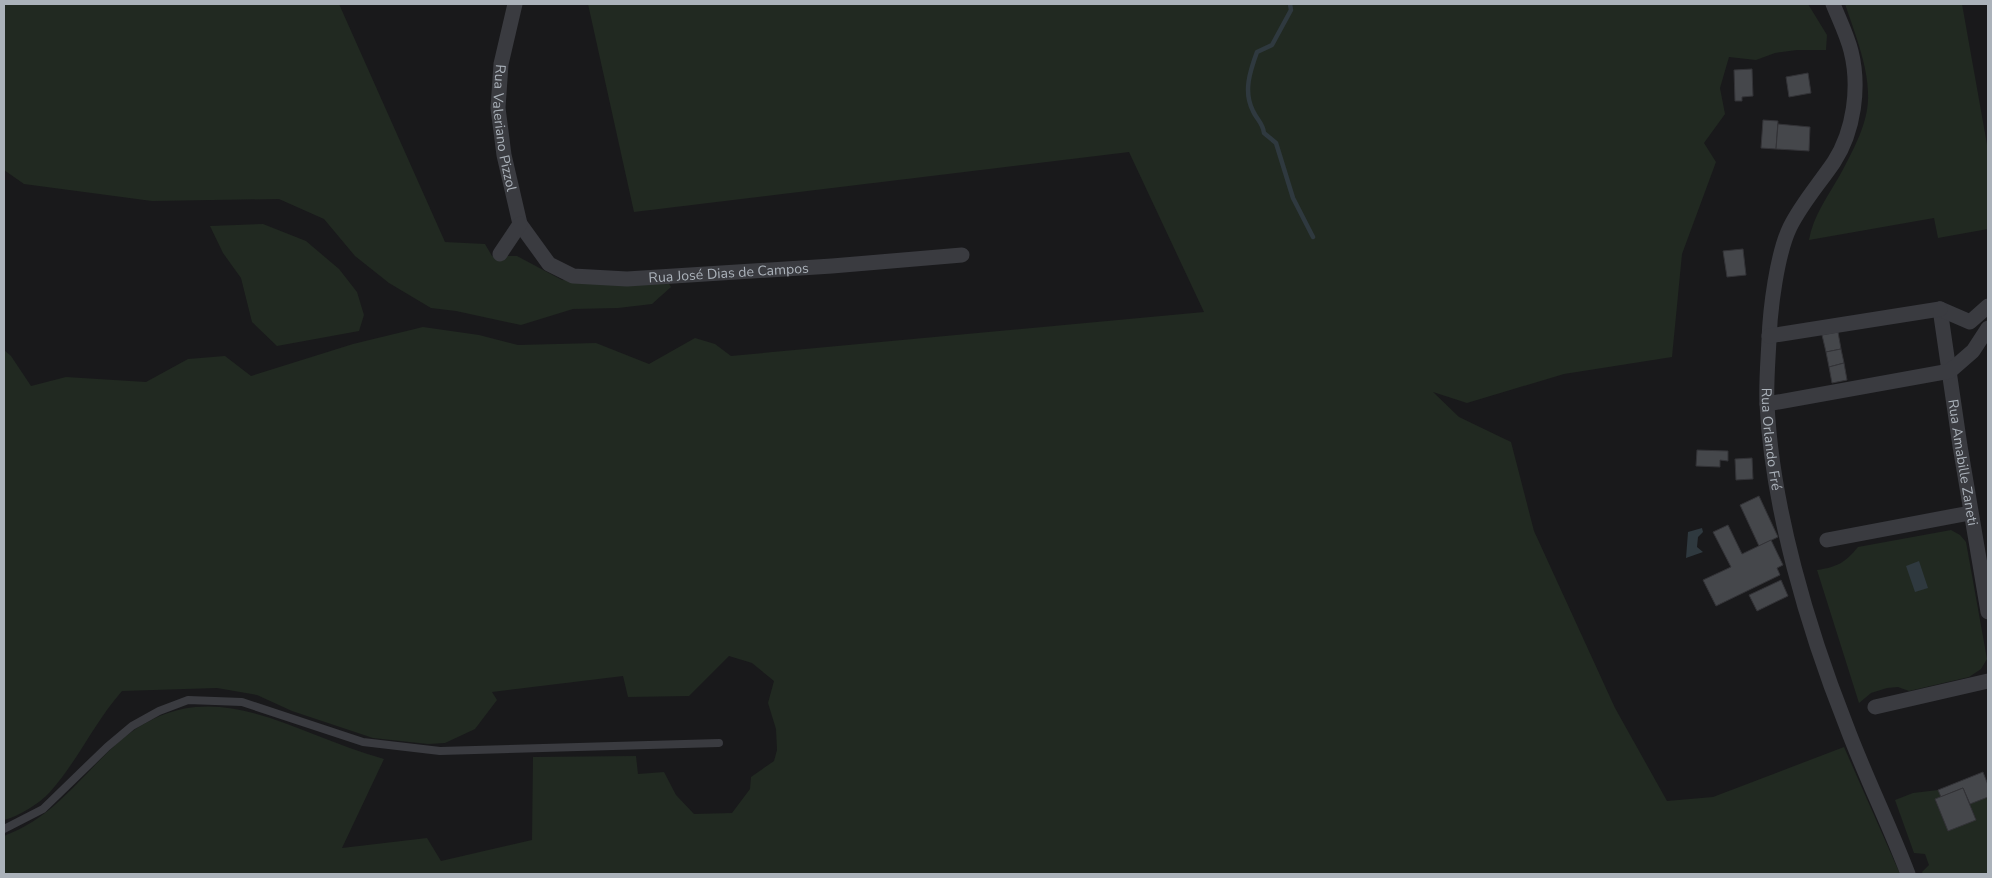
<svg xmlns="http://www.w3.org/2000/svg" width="1992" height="878" viewBox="0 0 1992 878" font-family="'Nunito Sans',sans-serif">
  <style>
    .green { fill: #212921 }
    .water { fill: #2f393f }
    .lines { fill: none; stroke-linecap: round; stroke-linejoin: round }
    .stream { stroke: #2f393f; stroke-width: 4.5 }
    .building { fill: #45474b; stroke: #333337 }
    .service { stroke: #3a3b40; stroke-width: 8 }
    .minor { stroke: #3a3b40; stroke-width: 15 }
    .labels { text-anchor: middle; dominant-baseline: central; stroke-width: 4.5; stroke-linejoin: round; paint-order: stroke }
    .street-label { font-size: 14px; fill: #abb2ba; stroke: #141416 }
  </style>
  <rect width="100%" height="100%" fill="#19191b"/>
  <g class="green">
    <polygon points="4,4 339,4 445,242 485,244 492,256 517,256 562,280 668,282 671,287 652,304 618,308 573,309 521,325 456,311 431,308 389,283 355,256 324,219 279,199 152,201 24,184 4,170"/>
    <path d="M588,4h1220l19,31 -1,15h-29l-22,3 -19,7 -27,-3 -9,31 5,26 -21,29 12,19 -34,92 -10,103 -108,17 -97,29 -34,-11 26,25 52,25 23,89 81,177 52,93 46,-4 131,-50 56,127h-1896v-38c47,-18 70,-51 105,-85 93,-90 174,-20 275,8l-42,89 85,-10 14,23 91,-21 1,-83 103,-1 2,18 26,-2 12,23 18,19 38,-1 18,-24 1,-12 23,-16 3,-11 -1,-21 -8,-26 6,-22 -22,-18 -23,-7 -40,40 -61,1 -5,-21 -131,16 5,8 -22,29 -30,14 -17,1 -55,-6 -81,-27 -35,-16 -40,-7 -95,3c-28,32 -45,71 -72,101 -11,12 -31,24 -46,28v-470l7,6 20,30 35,-9 80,5 42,-23 37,-3 26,20 102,-32 70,-17 56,8 39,10 78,-2 53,21 46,-26 20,6 16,12 473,-44 -75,-160 -495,60z"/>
    <path d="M1845,4h117l26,146v79l-50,9 -4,-20 -125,22c4,-24 19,-44 31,-65 9,-17 20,-37 25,-56 11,-35 -9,-82 -20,-115z"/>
    <polygon points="263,224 306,241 339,269 357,292 364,315 359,331 277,346 252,322 241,278 223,253 210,226"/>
    <path d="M1951,530l9,5 6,7 21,117 -6,10 -12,8 -60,14 -11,-4 -11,1 -16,5 -12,10 -42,-133c20,-3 28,-7 41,-23z"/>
    <polygon points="1938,790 1941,797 1935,800 1948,831 1976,819 1970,804 1988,797 1988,874 1923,874 1922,872 1929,865 1925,854 1914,853 1895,800 1913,793"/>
  </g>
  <g class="water">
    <polygon points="1702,528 1703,532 1698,537 1697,547 1703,552 1686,558 1688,532"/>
    <polygon points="1919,561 1928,588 1915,592 1906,566"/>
  </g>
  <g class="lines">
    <path class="stream" d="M1290,4l1,6 -19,35 -15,7c-7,19 -14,40 -4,59 4,9 10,12 11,22l12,10 17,55 20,39"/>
  </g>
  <g class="building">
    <polygon points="1752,69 1753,96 1742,97 1742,101 1735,101 1734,70"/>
    <polygon points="1808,73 1811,93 1789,97 1786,77"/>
    <polygon points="1763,120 1778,121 1776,149 1761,148"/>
    <polygon points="1778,124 1810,127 1809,151 1776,149"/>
    <polygon points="1743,249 1746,275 1727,277 1723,251"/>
    <polygon points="1838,332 1841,349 1826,352 1822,335"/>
    <polygon points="1841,349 1844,363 1829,367 1826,352"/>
    <polygon points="1844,363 1847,380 1832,383 1829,367"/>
    <polygon points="1697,450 1728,451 1728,461 1720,460 1720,467 1696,466"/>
    <polygon points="1752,458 1753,479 1736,480 1735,459"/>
    <polygon points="1759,496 1778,537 1759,546 1740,505"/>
    <polygon points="1728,525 1742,554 1771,540 1783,565 1777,568 1780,575 1716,606 1703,580 1731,567 1713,532"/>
    <polygon points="1781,580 1788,596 1757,611 1749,595"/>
    <polygon points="1983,772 1988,785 1988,797 1970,804 1963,788 1941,797 1938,790"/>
    <polygon points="1963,788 1976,820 1948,831 1935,799"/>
  </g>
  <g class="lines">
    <polyline class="service" points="4,829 43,809 107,747 132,726 159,711 188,700 242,702 363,742 440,751 719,743"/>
    <g class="minor">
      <path id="s1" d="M515,4l-14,60 -3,44 6,47 16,69 29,40 24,12 54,3 205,-13 130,-11"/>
      <path id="s2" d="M1833,4c6,15 14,31 18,47 9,36 3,80 -17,111 -15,22 -32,41 -44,65 -13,27 -20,82 -21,113 -1,21 -3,43 -2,64 5,104 41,225 79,321 19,51 43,99 62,149"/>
      <polyline points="500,254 520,224"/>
      <path id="s3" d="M1940,309l20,137 28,166"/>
      <polyline points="1940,309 1970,322 1988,306"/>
      <polyline points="1769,336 1940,309"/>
      <polyline points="1767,404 1950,371 1973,351 1988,328"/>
      <polyline points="1827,540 1970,513"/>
      <polyline points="1875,707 1988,681"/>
    </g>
  </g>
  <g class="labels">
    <g class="street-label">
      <text stroke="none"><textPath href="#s1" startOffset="126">Rua Valeriano Pizzol</textPath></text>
      <text stroke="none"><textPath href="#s1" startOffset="456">Rua José Dias de Campos</textPath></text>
      <text stroke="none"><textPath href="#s2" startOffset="459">Rua Orlando Fré</textPath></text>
      <text stroke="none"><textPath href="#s3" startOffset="155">Rua Amabille Zaneti</textPath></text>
    </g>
  </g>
  <rect width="1992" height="878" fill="none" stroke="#abb2ba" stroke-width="10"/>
</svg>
